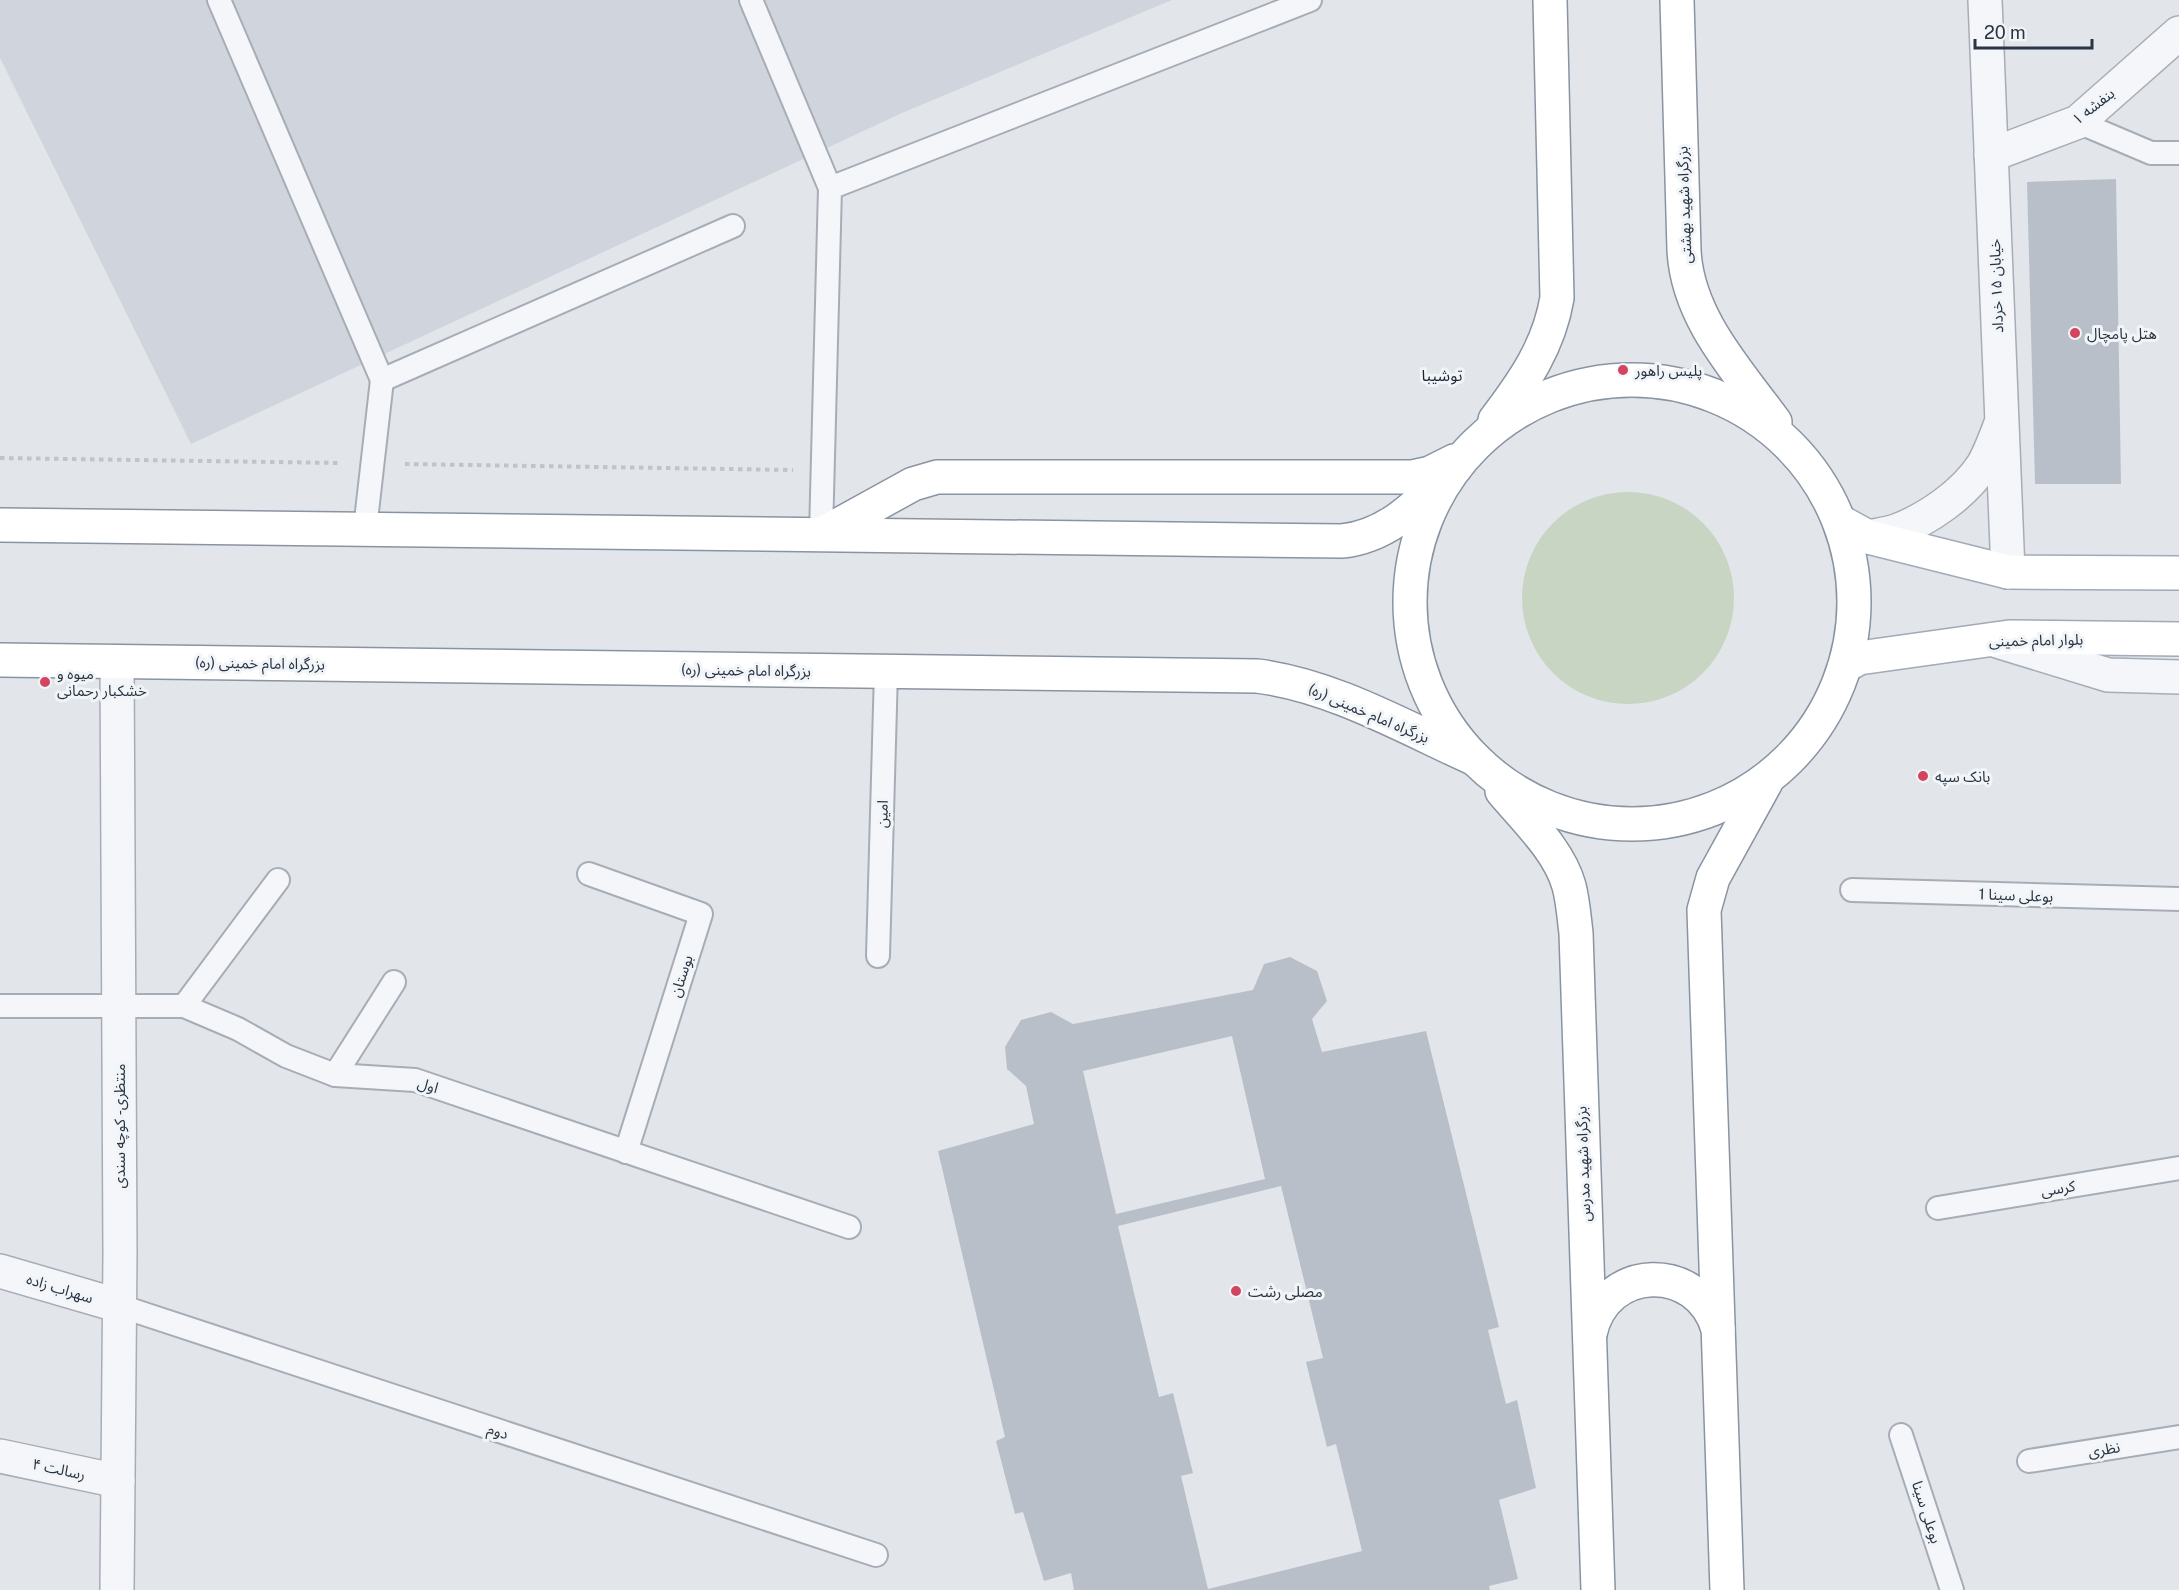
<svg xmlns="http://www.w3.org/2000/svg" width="2179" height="1590" viewBox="0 0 2179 1590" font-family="'Public Sans','Noto Sans Arabic',sans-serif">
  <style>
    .built { fill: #d0d5dd }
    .green { fill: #c8d5c3 }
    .building { fill: #b9bfc9; fill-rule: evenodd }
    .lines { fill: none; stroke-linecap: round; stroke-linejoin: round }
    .service-casing { stroke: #a7adb6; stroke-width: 26 }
    .minor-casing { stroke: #a7adb6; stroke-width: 36 }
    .primary-casing { stroke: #a1aab7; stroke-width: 36 }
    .trunk-casing { stroke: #8994a2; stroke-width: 36 }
    .path { stroke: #c0c4ca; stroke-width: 4; stroke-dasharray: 4.5 4.5; stroke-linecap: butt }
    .service { stroke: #f5f6f9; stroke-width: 22 }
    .minor { stroke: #f5f6f9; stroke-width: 33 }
    .primary { stroke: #fff; stroke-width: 33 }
    .trunk { stroke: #fff; stroke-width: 33 }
    .poi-dot { fill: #d3445f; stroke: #f2f5f8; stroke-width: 2 }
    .labels { text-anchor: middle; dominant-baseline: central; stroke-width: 6; stroke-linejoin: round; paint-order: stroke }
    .street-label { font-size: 15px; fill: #293444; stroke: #f2f5f8 }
    .poi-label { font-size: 15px; fill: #293444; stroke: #f2f5f8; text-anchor: start }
    .neighbourhood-label { font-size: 16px; fill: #1c2534; stroke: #f2f5f8 }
  </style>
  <rect width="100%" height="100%" fill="#e2e6eb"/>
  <polygon class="built" points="0,0 1172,0 902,113 191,444 0,58"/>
  <circle class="green" cx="1628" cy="598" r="106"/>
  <g class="building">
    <polygon points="2116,179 2121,484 2035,484 2027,182"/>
    <path d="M1290,957l27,14 10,30 -15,18 10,33 104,-21 73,296 -11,3 18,74 11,-4 19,88 -37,12 19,79 -29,7 1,4h-416l-3,-17 -27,8 -21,-69 -8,2 -19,-73 9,-4 -67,-286 96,-27 -8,-38 -19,-17 -2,-22 16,-27 30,-8 22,12 180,-34 11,-26zM1232,1036l33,143 -149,35 -33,-143zM1281,1186l42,172 -17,4 21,85 9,-3 26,107 -154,38 -27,-113 12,-3 -20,-80 -14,4 -41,-171z"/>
  </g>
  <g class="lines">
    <g class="service-casing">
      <g id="service">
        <polyline points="219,0 382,380"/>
        <polyline points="751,0 830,188"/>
        <polyline points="2078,122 2151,153 2179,153"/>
        <polyline points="365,529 382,380 733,226"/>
        <polyline points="821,534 830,188 1310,0"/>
        <polyline points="589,874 701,914 626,1152"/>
        <polyline points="1852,890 2179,899"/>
        <polyline points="878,956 886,671"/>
        <polyline points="0,1006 184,1006 238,1029 286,1056 335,1075 415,1080 849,1227"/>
        <polyline points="184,1006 278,880"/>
        <polyline points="335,1075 394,982"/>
        <polyline points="1938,1208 2179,1168"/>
        <polyline points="120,1306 876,1555"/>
        <polyline points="1901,1435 1952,1590"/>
        <polyline points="2029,1461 2179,1437"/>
      </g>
    </g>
    <g class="minor-casing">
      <g id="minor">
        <polyline points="1985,0 2008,572"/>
        <polyline points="1991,155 2078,122 2179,33"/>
        <path d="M1868,537c9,-2 19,-3 28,-6 32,-12 68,-37 87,-66 7,-12 12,-26 17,-39"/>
        <polyline points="1997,641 2108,675 2179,677"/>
        <polyline points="117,662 120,1253 117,1590"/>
        <polyline points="0,1271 120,1306"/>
        <polyline points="0,1456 118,1481"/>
      </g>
    </g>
    <g class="primary-casing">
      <g id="primary">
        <polyline points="1839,521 1868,537 2008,572 2179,573"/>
        <polyline points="1845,666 1859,658 2009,637 2179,639"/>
      </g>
    </g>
    <g class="trunk-casing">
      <g id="trunk">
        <path d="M1677,0l7,250c3,67 53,120 91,172"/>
        <circle cx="1632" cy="602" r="222"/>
        <path d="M1495,420c29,-38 54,-74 62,-122l-7,-298"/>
        <path d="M0,525l1342,16c49,-5 79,-41 113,-73"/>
        <polyline points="824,533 913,484 937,477 1412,477 1430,473 1454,461"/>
        <path d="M0,660l1257,16c75,9 149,52 218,83"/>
        <path d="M1502,791c24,29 57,59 67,95 4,15 5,31 7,47l22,657"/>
        <path d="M1590,1334c14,-70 108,-73 128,-5"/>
        <polyline points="1727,1590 1704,910 1713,878 1766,782"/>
      </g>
    </g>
    <g class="path">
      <polyline points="0,458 340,463"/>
      <polyline points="405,464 793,470"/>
    </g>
    <use href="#service" class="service"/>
    <use href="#minor" class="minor"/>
    <use href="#primary" class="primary"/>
    <use href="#trunk" class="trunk"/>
  </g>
  <g class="poi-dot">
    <circle cx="2075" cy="333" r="6"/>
    <circle cx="1623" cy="370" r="6"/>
    <circle cx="45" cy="682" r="6"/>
    <circle cx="1923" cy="776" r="6"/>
    <circle cx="1236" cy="1291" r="6"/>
  </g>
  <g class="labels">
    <g class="street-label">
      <text transform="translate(2093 106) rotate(-38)">بنفشه ۱</text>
      <text transform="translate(1684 205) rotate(-92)">بزرگراه شهید بهشتی</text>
      <text transform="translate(1996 286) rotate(-92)">خیابان ۱۵ خرداد</text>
      <text transform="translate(2036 640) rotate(-1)">بلوار امام خمینی</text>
      <text transform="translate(260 663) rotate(1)">بزرگراه امام خمینی (ره)</text>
      <text transform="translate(746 670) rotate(1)">بزرگراه امام خمینی (ره)</text>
      <text transform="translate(1369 713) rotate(23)">بزرگراه امام خمینی (ره)</text>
      <text transform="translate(882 814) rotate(-88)">امین</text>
      <text transform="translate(2016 895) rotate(2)">بوعلی سینا 1</text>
      <text transform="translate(681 976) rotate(-72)">بوستان</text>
      <text transform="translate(428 1085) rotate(17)">اول</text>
      <text transform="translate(119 1126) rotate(-90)">منتظری - کوچه سندی</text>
      <text transform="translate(1583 1164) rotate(-92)">بزرگراه شهید مدرس</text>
      <text transform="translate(2058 1188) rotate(-9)">کرسی</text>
      <text transform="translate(60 1288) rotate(17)">سهراب زاده</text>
      <text transform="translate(498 1431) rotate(18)">دوم</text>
      <text transform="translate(2104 1449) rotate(-9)">نظری</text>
      <text transform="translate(59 1469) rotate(12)">رسالت ۴</text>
      <text transform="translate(1927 1512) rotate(72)">بوعلی سینا</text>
    </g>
    <g class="poi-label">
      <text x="2087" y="333">هتل پامچال</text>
      <text x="1635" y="370">پلیس راهور</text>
      <text x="57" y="673">میوه و<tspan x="57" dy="17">خشکبار رحمانی</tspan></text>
      <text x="1935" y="776">بانک سپه</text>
      <text x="1248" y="1291">مصلی رشت</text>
    </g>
    <g class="neighbourhood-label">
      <text x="1442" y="375">توشیبا</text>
    </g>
  </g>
  <path d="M1975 39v9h117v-9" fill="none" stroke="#293444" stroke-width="3"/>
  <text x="1984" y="39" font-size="18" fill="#293444" stroke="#f2f5f8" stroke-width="4.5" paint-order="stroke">20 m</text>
</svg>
